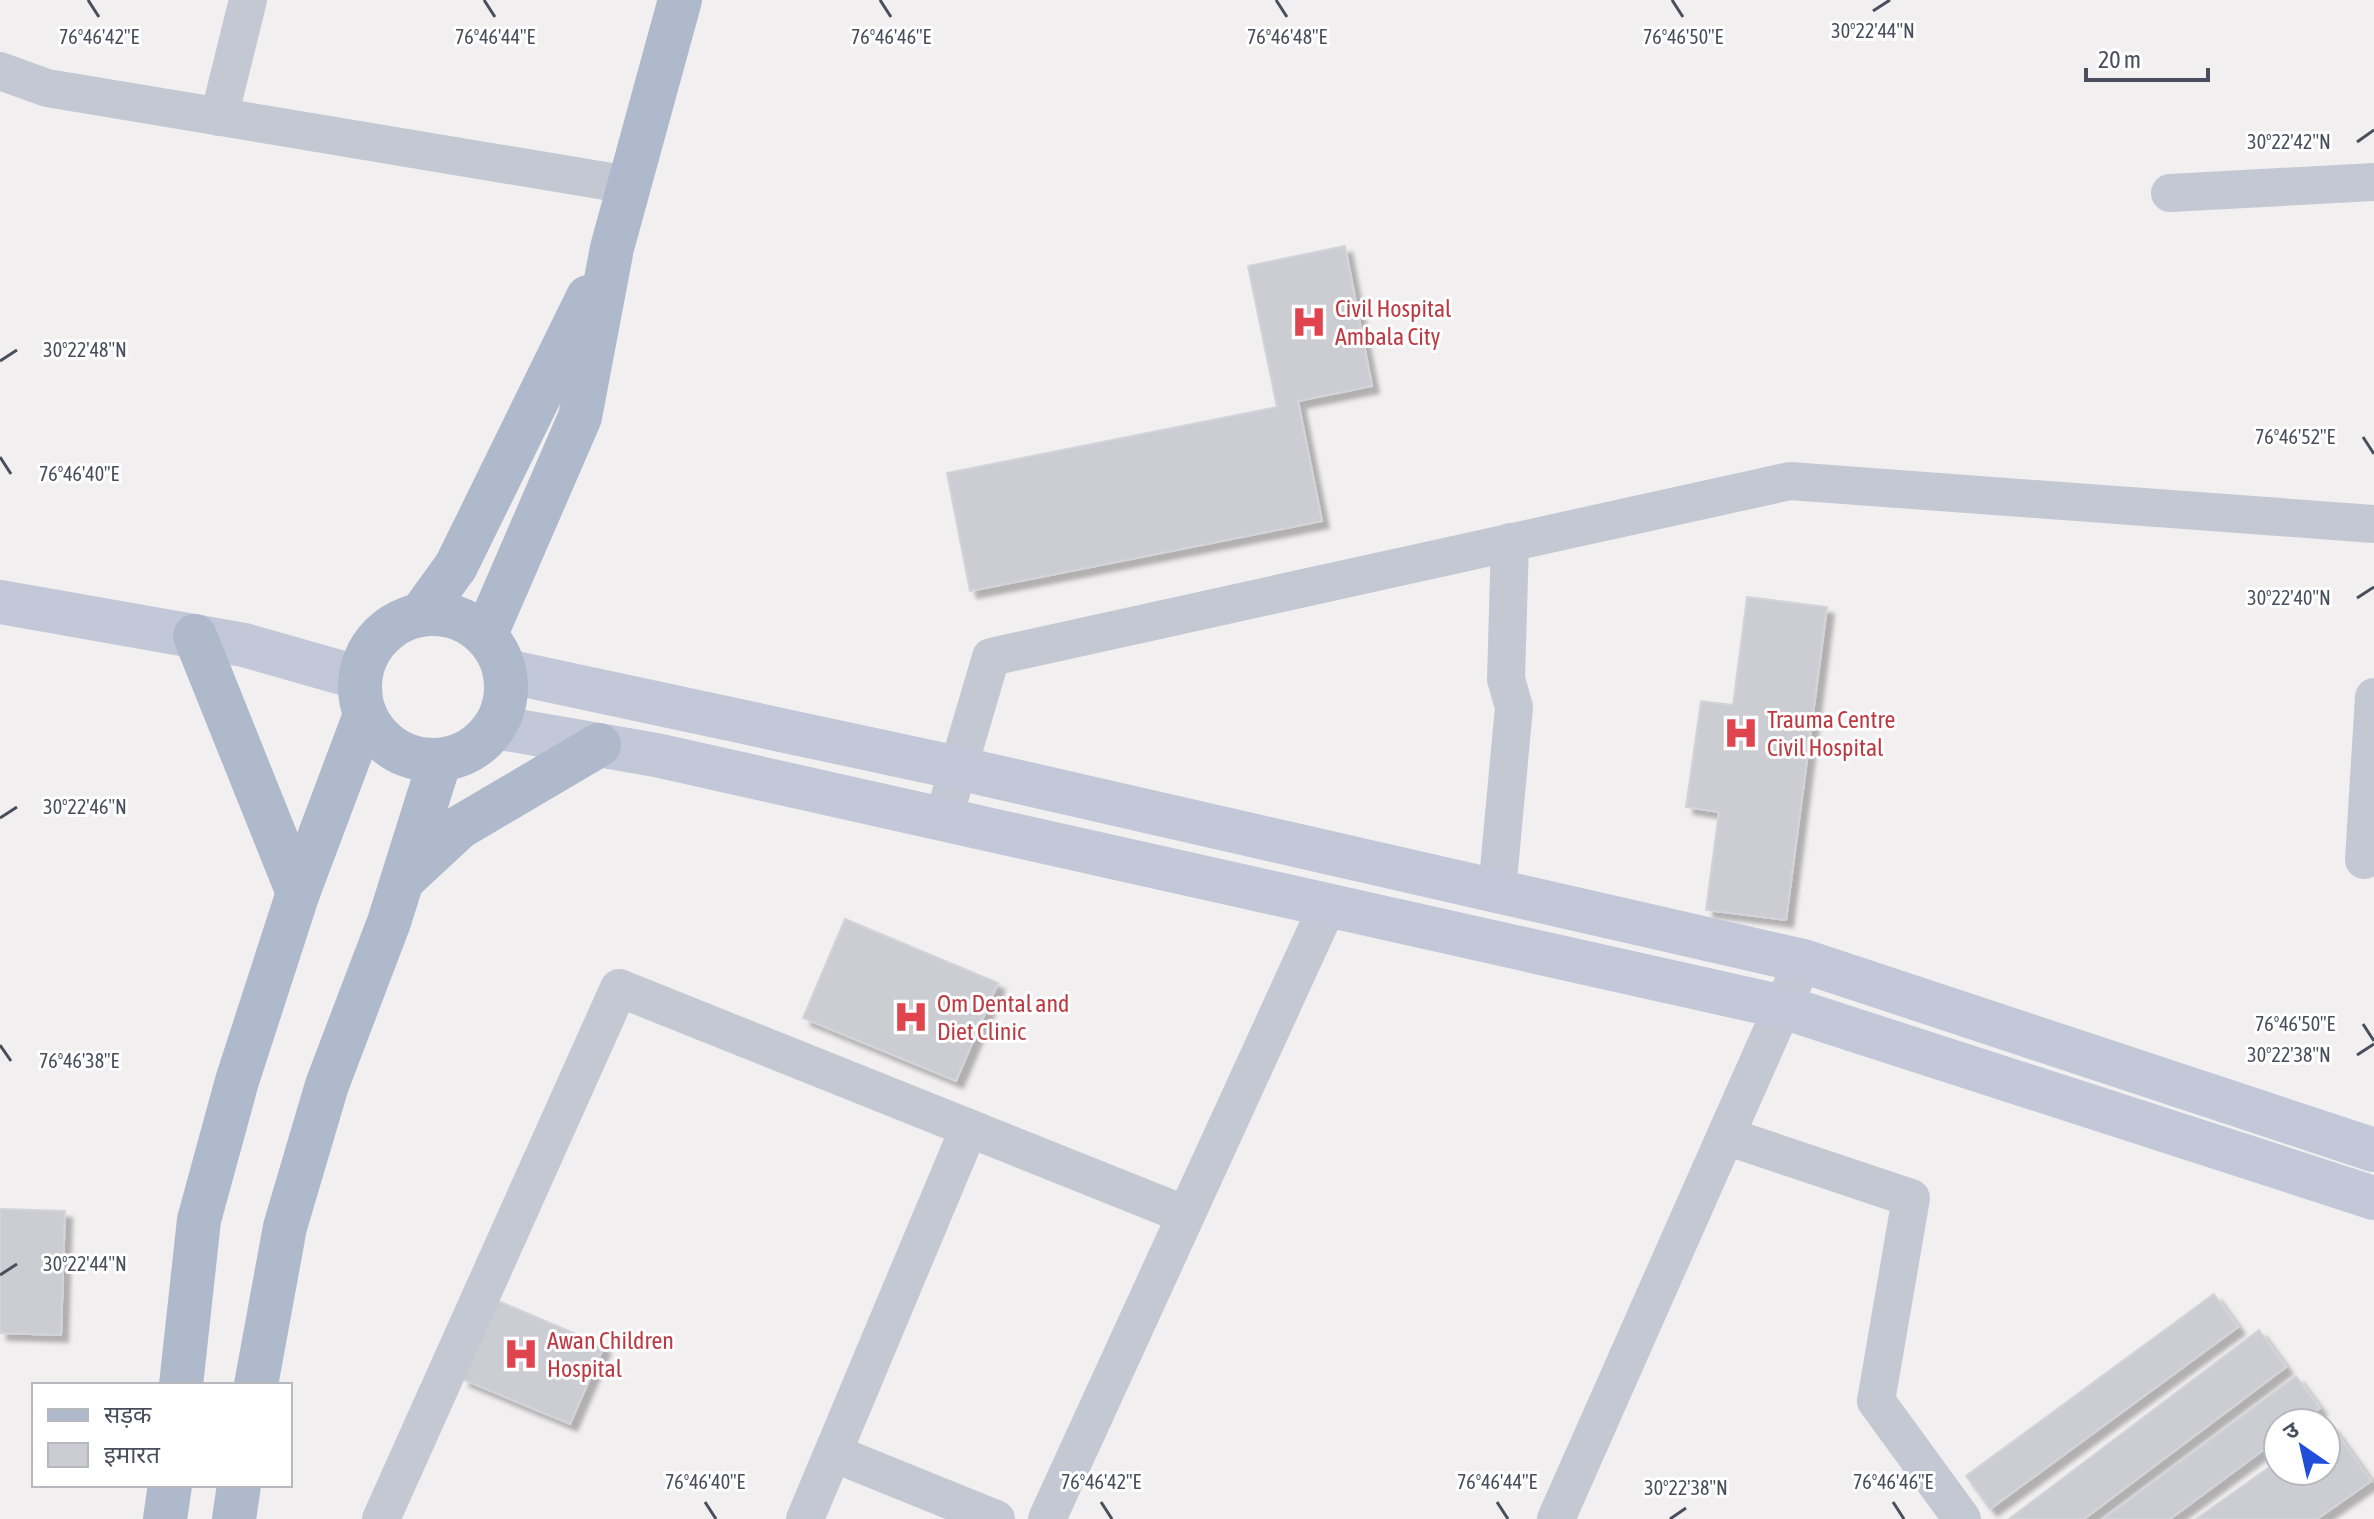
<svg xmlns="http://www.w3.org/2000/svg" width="2374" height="1519" viewBox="0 0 2374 1519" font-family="'Asap Condensed','Noto Sans Devanagari',sans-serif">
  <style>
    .building { fill: #cccdd3; stroke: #d3d4da; stroke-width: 2; filter: url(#shadow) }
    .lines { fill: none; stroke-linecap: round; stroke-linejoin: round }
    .minor { stroke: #c3c8d3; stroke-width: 38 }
    .secondary { stroke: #c2c8d7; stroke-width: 44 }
    .primary { stroke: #afb9cc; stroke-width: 44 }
    .ticks { fill: none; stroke: #484e5b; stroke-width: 3 }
    .labels { text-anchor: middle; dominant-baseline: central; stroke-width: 6; stroke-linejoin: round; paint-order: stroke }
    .health-label { font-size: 24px; fill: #be3a42; stroke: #fff; text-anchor: start }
    .ticks-label { font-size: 20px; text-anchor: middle; fill: #484e5b; stroke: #fff; stroke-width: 6; stroke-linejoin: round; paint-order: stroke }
  </style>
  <defs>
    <filter id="shadow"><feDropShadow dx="7" dy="7" stdDeviation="2" flood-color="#0004"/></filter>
  </defs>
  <rect width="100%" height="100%" fill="#f1efef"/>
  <g class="building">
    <polygon points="1345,246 1372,386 1298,401 1322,521 970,591 947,473 1277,407 1248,266"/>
    <polygon points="1747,597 1827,607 1786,920 1706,910 1719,812 1686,807 1701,701 1733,705"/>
    <polygon points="845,919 998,983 956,1081 803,1018"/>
    <polygon points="0,1209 65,1211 61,1335 0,1333"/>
    <polygon points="2214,1294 2238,1327 1990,1509 1966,1476"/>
    <polygon points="496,1300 604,1346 570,1424 462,1379"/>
    <polygon points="2259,1330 2286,1367 2084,1519 2009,1519"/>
    <polygon points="2296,1376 2320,1408 2300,1423 2278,1423 2278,1439 2170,1519 2103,1519"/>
    <polygon points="2330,1424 2371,1481 2317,1519 2196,1519 2278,1461 2278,1471 2326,1471 2326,1427"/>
  </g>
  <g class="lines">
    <g class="minor">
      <polyline points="0,71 47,88 629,185"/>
      <polyline points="219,117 248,0"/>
      <polyline points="2170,193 2374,182"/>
      <polyline points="943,820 991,657 1790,481 2374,524"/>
      <polyline points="2364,860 2374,697"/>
      <polyline points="1497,891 1514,707 1506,679 1510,542"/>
      <polyline points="1726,1136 1911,1198 1876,1401 1962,1519"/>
      <polyline points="833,1453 996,1519"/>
      <polyline points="381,1519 619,988 1186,1215"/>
      <polyline points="805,1519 969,1128"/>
      <polyline points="1047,1519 1328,905"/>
      <polyline points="1556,1519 1803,961"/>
    </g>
    <g class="secondary">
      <polyline points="0,602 244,645 360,678"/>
      <polyline points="506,671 958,768 1803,961 2374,1150"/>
      <polyline points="495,727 656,755 1783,1007 2374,1198"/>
    </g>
    <g class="primary">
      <polyline points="422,613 456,566 588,297"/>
      <circle cx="433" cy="687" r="73"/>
      <polyline points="486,634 580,417 612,248 680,0"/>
      <polyline points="195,636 298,893"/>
      <polyline points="404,879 460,827 599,745"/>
      <polyline points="181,1385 199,1220 237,1081 298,893 365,715"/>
      <polyline points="256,1385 285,1227 327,1085 389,922 440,760"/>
      <polyline points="165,1519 170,1485"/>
      <polyline points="234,1519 239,1485"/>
    </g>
  </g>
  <path class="ticks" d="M88,0l11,17M484,0l11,17M880,0l11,17M1276,0l11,17M1672,0l11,17M1873,11l17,-11M2357,142l17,-12M0,361l17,-11M2363,437l11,17M0,457l11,17M2357,598l17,-11M0,818l17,-11M2363,1024l11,17M0,1045l11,16M2357,1055l17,-11M0,1275l17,-11M705,1502l11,17M1101,1502l11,17M1497,1502l11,17M1893,1502l11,17M1670,1519l16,-11"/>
  <defs>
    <g id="hospital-bare" transform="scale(2.76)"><path d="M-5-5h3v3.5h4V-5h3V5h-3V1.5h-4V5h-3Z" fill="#e0444e" stroke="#fff" stroke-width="2.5" paint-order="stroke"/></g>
  </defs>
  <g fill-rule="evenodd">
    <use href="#hospital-bare" x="1309" y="322"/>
    <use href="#hospital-bare" x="1741" y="733"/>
    <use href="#hospital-bare" x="911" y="1017"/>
    <use href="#hospital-bare" x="521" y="1354"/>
  </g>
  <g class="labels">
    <g class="health-label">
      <text x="1335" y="308">Civil Hospital<tspan x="1335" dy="28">Ambala City</tspan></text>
      <text x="1767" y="719">Trauma Centre<tspan x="1767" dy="28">Civil Hospital</tspan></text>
      <text x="937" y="1003">Om Dental and<tspan x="937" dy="28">Diet Clinic</tspan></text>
      <text x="547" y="1340">Awan Children<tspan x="547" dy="28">Hospital</tspan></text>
    </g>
  </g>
  <g class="ticks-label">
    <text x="1873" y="38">30°22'44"N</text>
    <text x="99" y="44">76°46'42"E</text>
    <text x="495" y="44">76°46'44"E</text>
    <text x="891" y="44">76°46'46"E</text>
    <text x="1287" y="44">76°46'48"E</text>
    <text x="1683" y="44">76°46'50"E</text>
    <text x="2289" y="149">30°22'42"N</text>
    <text x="85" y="357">30°22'48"N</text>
    <text x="2295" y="444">76°46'52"E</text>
    <text x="79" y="481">76°46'40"E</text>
    <text x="2289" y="605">30°22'40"N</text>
    <text x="85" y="814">30°22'46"N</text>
    <text x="2295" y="1031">76°46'50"E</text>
    <text x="2289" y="1062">30°22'38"N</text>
    <text x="79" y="1068">76°46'38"E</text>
    <text x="85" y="1271">30°22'44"N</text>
    <text x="705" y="1489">76°46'40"E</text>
    <text x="1101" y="1489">76°46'42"E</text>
    <text x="1497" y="1489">76°46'44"E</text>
    <text x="1893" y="1489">76°46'46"E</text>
    <text x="1686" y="1495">30°22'38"N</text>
  </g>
  <rect x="32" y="1383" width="260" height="104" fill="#ffffff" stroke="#b6b8bd" stroke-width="2"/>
  <rect x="48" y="1409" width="40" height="12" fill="#afb9cc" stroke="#b6b8bd" stroke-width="2"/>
  <text x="104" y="1423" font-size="24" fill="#484e5b">सड़क</text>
  <rect x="48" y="1443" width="40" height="24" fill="#cccdd3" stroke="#b6b8bd" stroke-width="2"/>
  <text x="104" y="1463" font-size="24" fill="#484e5b">इमारत</text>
  <g transform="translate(2302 1447) rotate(326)"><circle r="38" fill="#ffffff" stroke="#b6b8bd" stroke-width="2"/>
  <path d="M0-6L14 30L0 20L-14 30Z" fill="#214ed9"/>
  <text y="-12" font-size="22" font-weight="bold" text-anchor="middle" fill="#484e5b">उ</text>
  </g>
  <path d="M2086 68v12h122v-12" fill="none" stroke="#484e5b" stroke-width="4"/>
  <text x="2098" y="68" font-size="24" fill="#484e5b" stroke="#ffffff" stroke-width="6" paint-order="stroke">20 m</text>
</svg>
